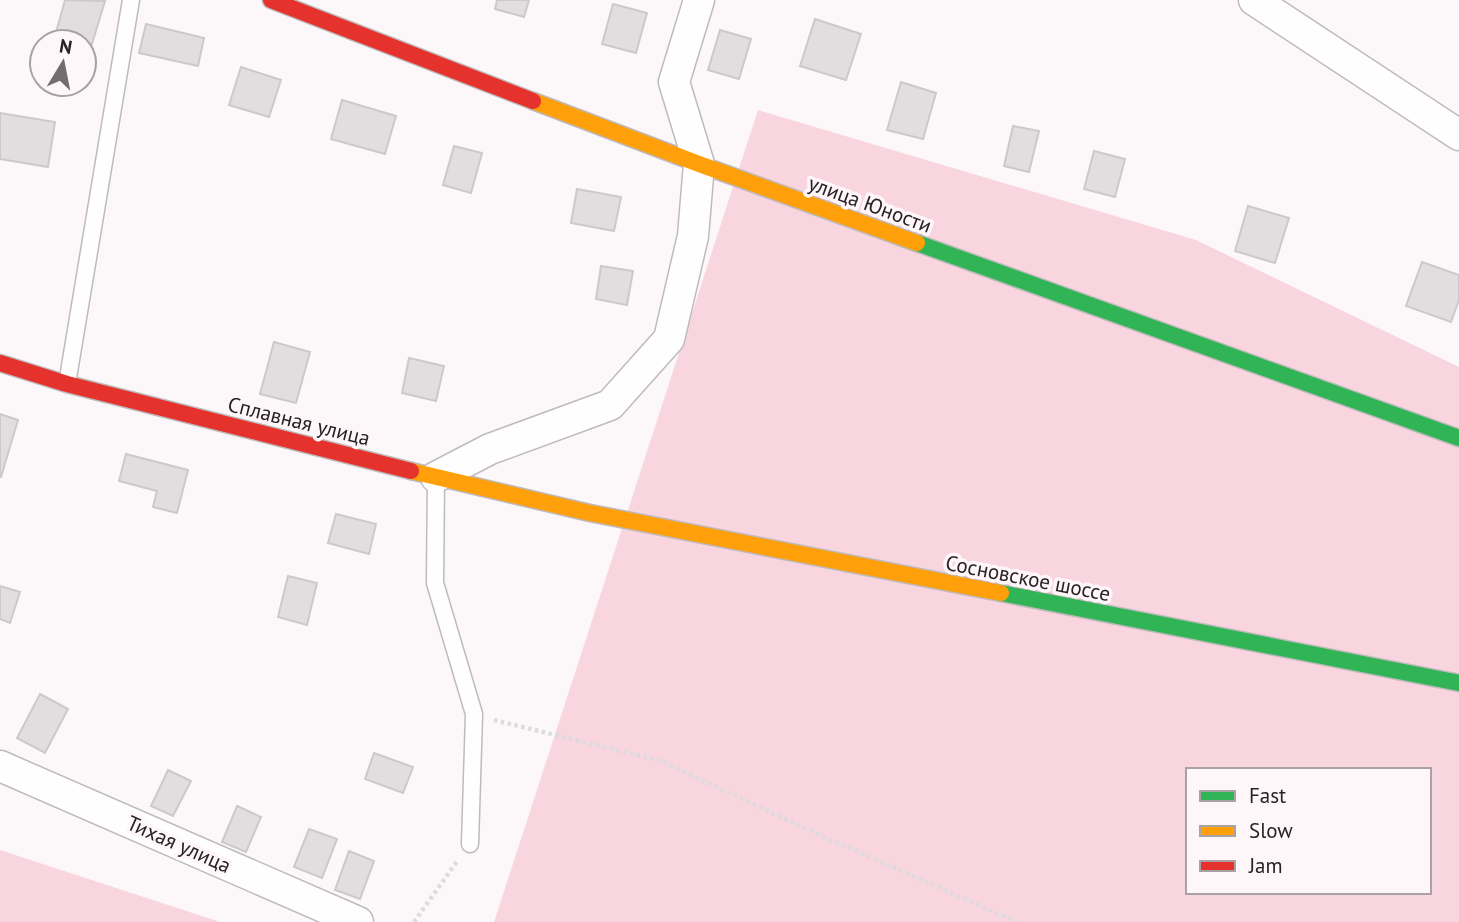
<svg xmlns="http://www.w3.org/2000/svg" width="1459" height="922" viewBox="0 0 1459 922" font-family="'PT Sans',sans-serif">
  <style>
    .green { fill: #f9d5df; fill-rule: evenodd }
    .building { fill: #e2ddde; stroke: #cdc9ca; stroke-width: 2 }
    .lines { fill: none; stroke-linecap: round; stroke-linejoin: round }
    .lane-casing { stroke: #bfbabb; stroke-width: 19 }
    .street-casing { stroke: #bfbabb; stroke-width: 33 }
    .fast-casing { stroke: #bfbabb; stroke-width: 19 }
    .slow-casing { stroke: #bfbabb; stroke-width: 19 }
    .jam-casing { stroke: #bfbabb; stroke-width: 19 }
    .path { stroke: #dddbdc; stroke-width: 4.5; stroke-dasharray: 3.5 3.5; stroke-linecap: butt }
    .lane { stroke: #fffefe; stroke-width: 16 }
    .street { stroke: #fffefe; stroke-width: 30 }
    .fast { stroke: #30b455; stroke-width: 16 }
    .slow { stroke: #ff9f0a; stroke-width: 16 }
    .jam { stroke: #e5322d; stroke-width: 16 }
    .labels { text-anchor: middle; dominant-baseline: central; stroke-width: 7; stroke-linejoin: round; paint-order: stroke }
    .street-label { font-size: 21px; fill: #292224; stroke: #fef6f8 }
  </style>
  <rect width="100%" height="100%" fill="#fcf8f9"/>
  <g class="green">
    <path d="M758,110l438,130 263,127v555h-965zM1188,770h241v122h-241z"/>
    <polygon points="0,850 220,922 0,922"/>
  </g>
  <g class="building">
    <polygon points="65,0 105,1 91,47 84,45 84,42 75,42 55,36"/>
    <polygon points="497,0 529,0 524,17 495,9"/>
    <polygon points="613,4 647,13 636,53 602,44"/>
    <polygon points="815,19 861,34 846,80 800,66"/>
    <polygon points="146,24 204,38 198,66 139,53"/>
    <polygon points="720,30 751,39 739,79 708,70"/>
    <polygon points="241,67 281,80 269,117 229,105"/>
    <polygon points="901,82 936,93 923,139 887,130"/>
    <polygon points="342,100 396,116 385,154 331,139"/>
    <polygon points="0,113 55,122 48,167 0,159"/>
    <polygon points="1013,126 1039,131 1029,172 1004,166"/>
    <polygon points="454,146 482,153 471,193 443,185"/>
    <polygon points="1094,151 1125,159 1115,197 1084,189"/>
    <polygon points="577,189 621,197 614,231 571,223"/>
    <polygon points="1248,206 1289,218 1275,263 1235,251"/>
    <polygon points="1422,262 1459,275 1459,300 1451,322 1406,306"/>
    <polygon points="601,266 633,271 627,305 596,299"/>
    <polygon points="274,342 310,352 296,403 260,394"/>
    <polygon points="409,358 444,366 436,401 402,393"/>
    <polygon points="0,414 18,420 1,477 0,477"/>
    <polygon points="126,454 188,470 177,513 153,507 157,491 119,481"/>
    <polygon points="336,514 376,524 369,554 328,543"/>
    <polygon points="288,576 317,583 307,625 278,617"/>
    <polygon points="0,586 20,592 10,623 0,619"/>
    <polygon points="40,694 68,709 45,753 17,738"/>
    <polygon points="374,753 413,767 403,793 365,779"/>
    <polygon points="168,770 191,781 173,816 151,806"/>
    <polygon points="237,806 261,817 246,852 222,842"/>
    <polygon points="309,829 337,839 322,878 294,867"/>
    <polygon points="349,851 374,861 360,899 335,890"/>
  </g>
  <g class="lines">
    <g class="lane-casing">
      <g id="lane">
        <polyline points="67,384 131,0"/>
        <polyline points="436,477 435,583 474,714 470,844"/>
      </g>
    </g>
    <g class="street-casing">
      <g id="street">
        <polyline points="1254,0 1459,135"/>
        <polyline points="436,477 490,449 610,405 669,339 693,236 699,164 674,82 699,0"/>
        <polyline points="0,766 358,922"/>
      </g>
    </g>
    <g class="fast-casing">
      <g id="fast">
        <polyline points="917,243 1459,438"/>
        <polyline points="1001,593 1459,683"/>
      </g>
    </g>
    <g class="slow-casing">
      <g id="slow">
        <polyline points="533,101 699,164 917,243"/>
        <polyline points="411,471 590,513 1001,593"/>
      </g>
    </g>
    <g class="jam-casing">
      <g id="jam">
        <polyline points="271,0 533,101"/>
        <polyline points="0,363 67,384 411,471"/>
      </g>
    </g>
    <g class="path">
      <polyline points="494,720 661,761 800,826 1017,922"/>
      <polyline points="414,922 458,860"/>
    </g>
    <use href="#lane" class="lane"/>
    <use href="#street" class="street"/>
    <use href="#fast" class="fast"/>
    <use href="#slow" class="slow"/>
    <use href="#jam" class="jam"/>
  </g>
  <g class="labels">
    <g class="street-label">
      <text transform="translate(870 204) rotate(20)">улица Юности</text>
      <text transform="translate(299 421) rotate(14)">Сплавная улица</text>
      <text transform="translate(1028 578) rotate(11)">Сосновское шоссе</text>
      <text transform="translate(179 844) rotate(24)">Тихая улица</text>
    </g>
  </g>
  <rect x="1186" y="768" width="245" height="126" fill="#fef6f8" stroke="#a9a1a3" stroke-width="2"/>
  <rect x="1200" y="791" width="35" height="10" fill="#30b455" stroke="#a9a1a3" stroke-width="2"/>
  <text x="1249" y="803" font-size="21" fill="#292224">Fast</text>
  <rect x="1200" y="826" width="35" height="10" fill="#ff9f0a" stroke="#a9a1a3" stroke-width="2"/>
  <text x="1249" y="838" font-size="21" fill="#292224">Slow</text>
  <rect x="1200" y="861" width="35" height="10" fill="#e5322d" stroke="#a9a1a3" stroke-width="2"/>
  <text x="1249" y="873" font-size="21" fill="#292224">Jam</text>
  <g transform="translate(63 63) rotate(10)"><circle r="33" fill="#fef6f8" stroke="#a9a1a3" stroke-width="2"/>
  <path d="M0-5L12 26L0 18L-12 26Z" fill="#736d6f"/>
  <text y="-10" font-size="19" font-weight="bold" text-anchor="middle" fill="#292224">N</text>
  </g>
</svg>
